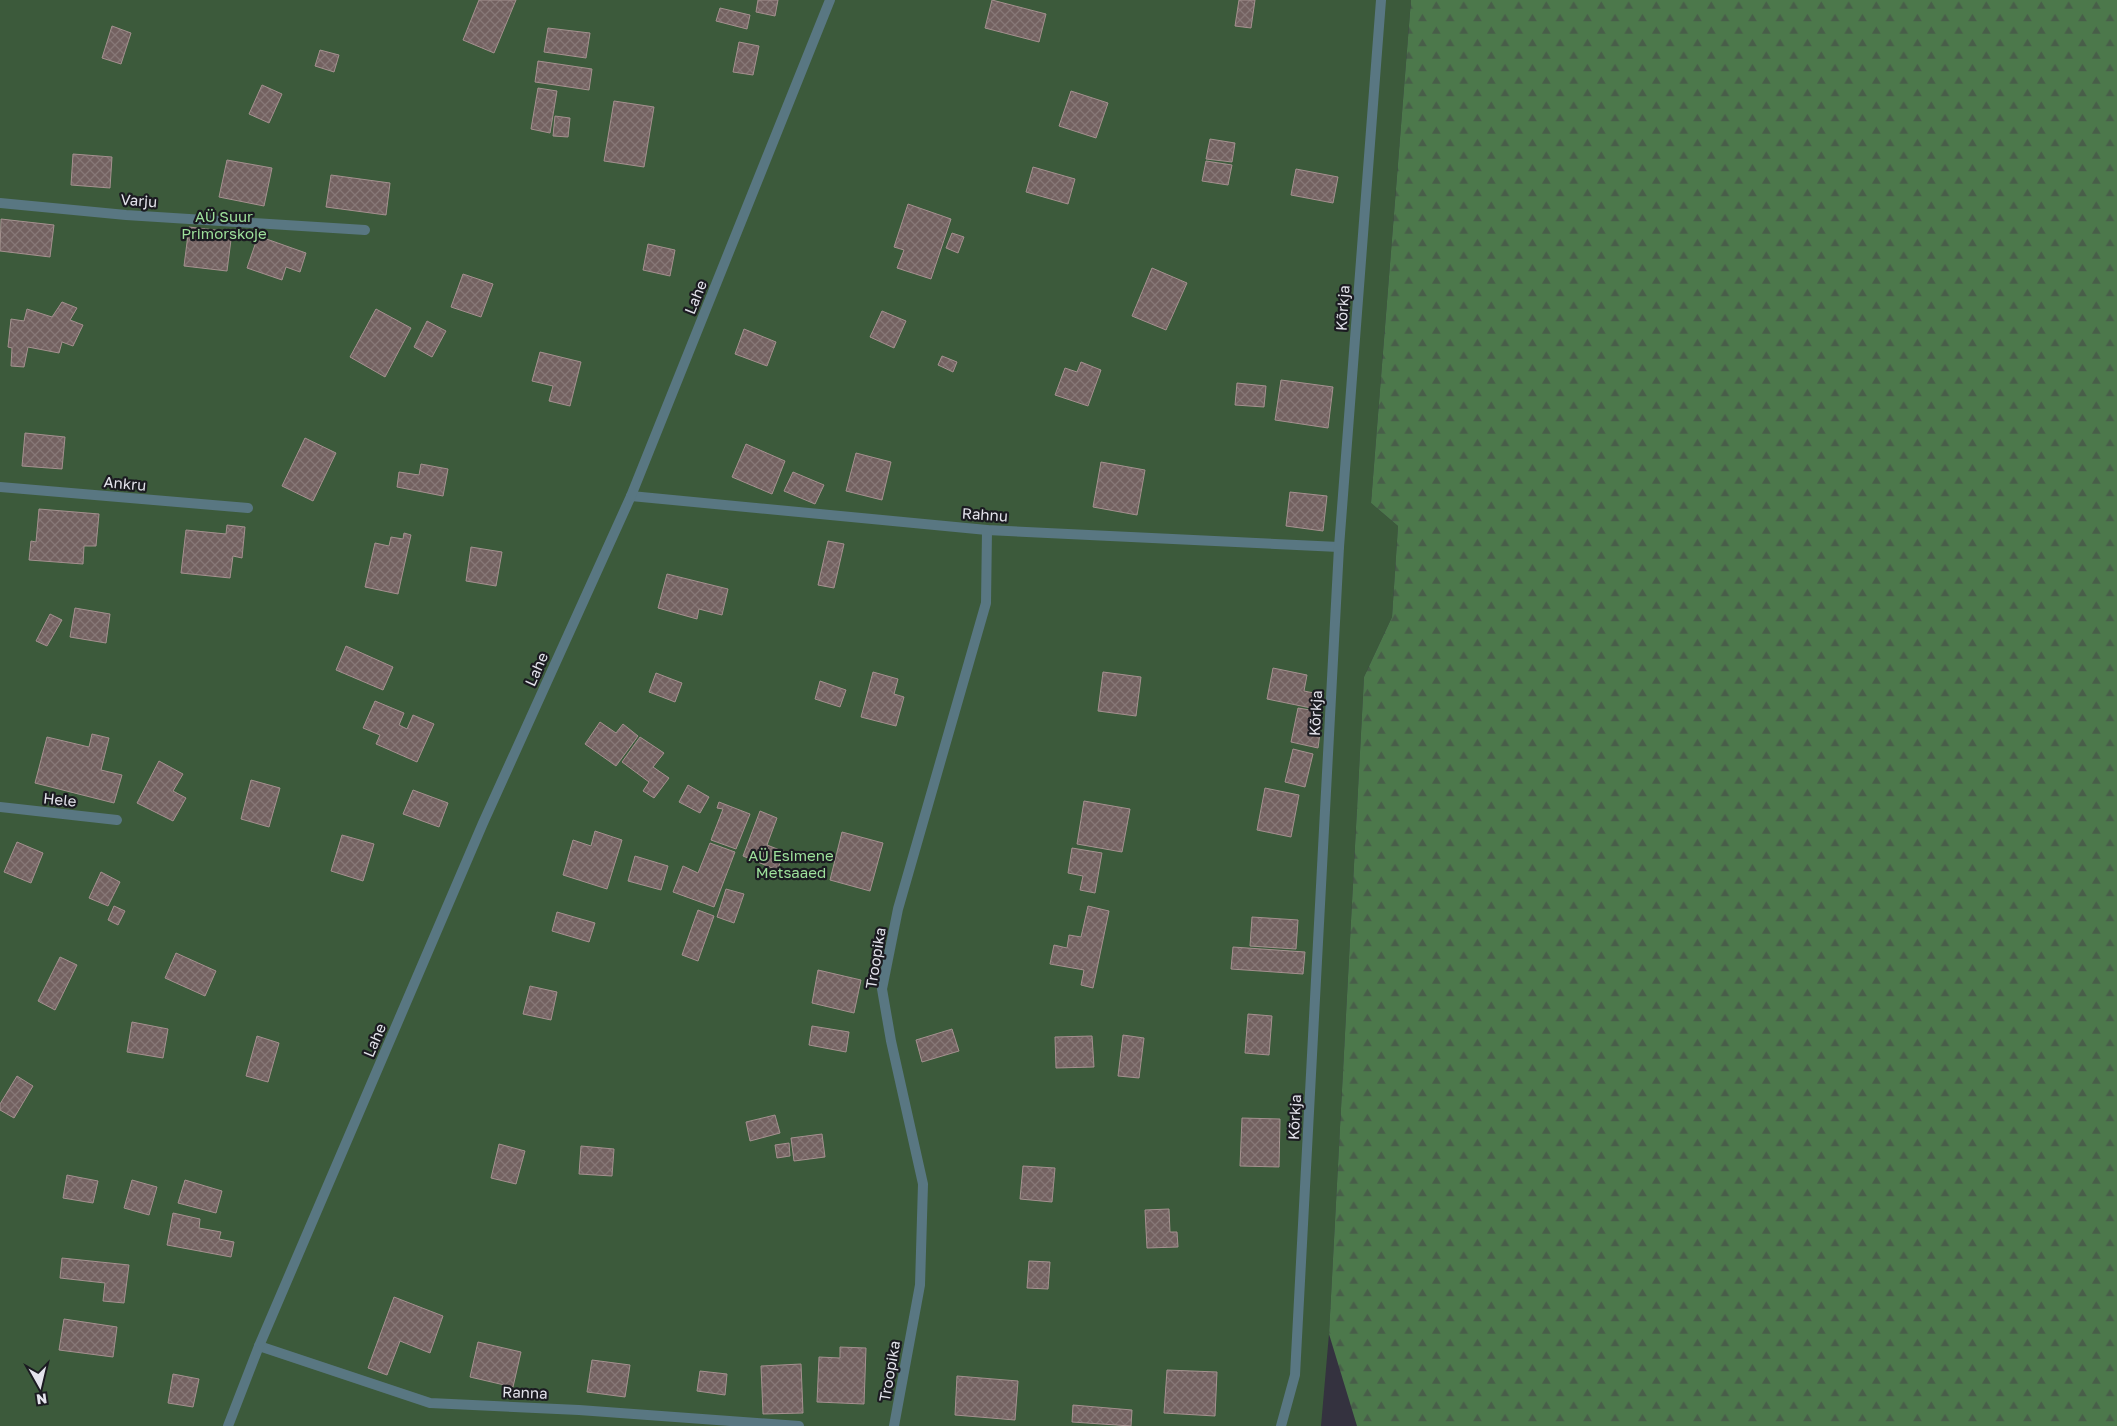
<svg xmlns="http://www.w3.org/2000/svg" width="2117" height="1426" viewBox="0 0 2117 1426" font-family="'Golos Text',sans-serif">
  <style>
    .green { fill: #3c5a3b }
    .forest { fill: url(#forest-firs) }
    .building { fill: url(#building-cross-hatch); stroke: #a4918f }
    .lines { fill: none; stroke-linecap: round; stroke-linejoin: round }
    .minor { stroke: #597782; stroke-width: 10 }
    .labels { text-anchor: middle; dominant-baseline: central; stroke-width: 4.5; stroke-linejoin: round; paint-order: stroke }
    .street-label { font-size: 15px; fill: #e4e3ec; stroke: #1b1b21 }
    .park-label { font-size: 15px; fill: #9de09b; stroke: #1b1b21 }
  </style>
  <defs>
    <pattern id="forest-firs" width="22" height="20" patternUnits="userSpaceOnUse" patternTransform="scale(1.25)"><rect width="22" height="20" fill="#4c784b"/><path d="M5 1l3.5 6h-7zM16 11l3.5 6h-7z" fill="#485e49"/></pattern>
    <pattern id="building-cross-hatch" width="8" height="8" patternUnits="userSpaceOnUse" patternTransform="scale(1.25)"><rect width="8" height="8" fill="#736160"/><path d="M0 0l8 8M0 8l8-8" fill="none" stroke="#877877"/></pattern>
  </defs>
  <rect width="100%" height="100%" fill="#34323f"/>
  <polygon class="green" points="0,0 1411,0 1371,503 1398,526 1392,617 1364,677 1329,1334 1321,1426 0,1426"/>
  <polygon class="forest" points="1411,0 2117,0 2117,1426 1357,1426 1329,1334 1364,677 1392,617 1398,526 1371,503"/>
  <g class="building">
    <polygon points="479,0 516,0 494,53 463,40"/>
    <polygon points="758,0 778,0 775,16 756,12"/>
    <polygon points="992,0 1046,14 1039,42 985,28"/>
    <polygon points="1239,0 1255,0 1251,28 1235,26"/>
    <polygon points="720,8 750,15 747,29 716,21"/>
    <polygon points="112,26 131,33 121,64 102,58"/>
    <polygon points="548,28 590,33 586,58 544,52"/>
    <polygon points="739,42 759,46 753,75 733,72"/>
    <polygon points="320,50 339,55 334,72 315,66"/>
    <polygon points="538,61 592,69 589,90 535,82"/>
    <polygon points="262,85 282,94 269,123 249,114"/>
    <polygon points="538,88 557,91 550,133 531,129"/>
    <polygon points="1071,91 1108,103 1096,138 1059,126"/>
    <polygon points="614,101 654,107 644,167 604,161"/>
    <polygon points="555,116 570,118 568,137 553,136"/>
    <polygon points="1210,139 1235,143 1232,162 1206,159"/>
    <polygon points="73,154 112,157 110,188 71,185"/>
    <polygon points="227,160 272,168 264,206 219,197"/>
    <polygon points="1206,161 1232,165 1228,185 1202,181"/>
    <polygon points="1033,167 1075,179 1068,204 1026,192"/>
    <polygon points="1296,169 1338,177 1333,203 1291,195"/>
    <polygon points="331,175 390,183 386,215 326,207"/>
    <polygon points="908,204 951,219 931,279 897,268 904,250 894,247"/>
    <polygon points="1,219 54,225 50,257 0,251"/>
    <polygon points="189,227 232,232 227,271 184,266"/>
    <polygon points="952,233 964,237 958,253 946,248"/>
    <polygon points="258,236 306,253 300,272 286,267 282,280 247,268"/>
    <polygon points="648,244 675,250 670,276 643,270"/>
    <polygon points="1152,268 1187,283 1166,330 1132,316"/>
    <polygon points="463,274 493,284 481,317 451,307"/>
    <polygon points="62,302 77,308 70,320 83,325 73,346 62,342 59,353 28,347 24,367 11,366 12,348 8,347 11,319 24,321 27,309 52,317"/>
    <polygon points="376,309 411,328 385,377 350,357"/>
    <polygon points="882,311 906,321 894,348 870,337"/>
    <polygon points="427,321 446,331 432,357 414,347"/>
    <polygon points="744,329 776,342 767,366 735,354"/>
    <polygon points="540,352 581,362 570,406 549,401 553,386 532,381"/>
    <polygon points="942,356 957,362 953,372 938,365"/>
    <polygon points="1081,362 1101,370 1088,406 1055,395 1065,368 1077,372"/>
    <polygon points="1281,380 1333,387 1328,428 1275,420"/>
    <polygon points="1237,383 1266,386 1264,407 1235,405"/>
    <polygon points="25,433 65,437 62,469 22,466"/>
    <polygon points="305,438 336,453 313,501 282,486"/>
    <polygon points="746,444 785,461 772,494 732,477"/>
    <polygon points="856,453 891,462 882,500 846,491"/>
    <polygon points="1101,462 1145,470 1137,515 1093,507"/>
    <polygon points="421,464 448,469 443,496 397,487 399,472 419,475"/>
    <polygon points="793,472 824,485 815,504 784,491"/>
    <polygon points="1290,492 1327,496 1323,531 1286,526"/>
    <polygon points="39,509 99,514 96,546 84,546 83,564 29,560 31,541 36,542"/>
    <polygon points="227,525 245,527 242,558 233,556 230,578 181,573 186,530 226,534"/>
    <polygon points="404,533 411,535 398,594 365,587 375,543 389,546 391,537 403,539"/>
    <polygon points="828,541 844,544 834,588 818,585"/>
    <polygon points="471,547 502,552 496,586 466,581"/>
    <polygon points="667,574 728,589 722,615 699,609 697,619 658,608"/>
    <polygon points="75,608 110,614 106,643 70,637"/>
    <polygon points="50,614 62,620 47,646 36,641"/>
    <polygon points="346,646 393,667 383,690 336,670"/>
    <polygon points="1273,668 1307,675 1304,691 1319,694 1316,709 1267,699"/>
    <polygon points="873,672 898,679 894,694 904,697 896,726 861,717"/>
    <polygon points="1103,672 1141,677 1136,716 1098,711"/>
    <polygon points="656,673 682,683 675,702 649,692"/>
    <polygon points="820,681 846,690 840,707 815,699"/>
    <polygon points="375,701 404,713 399,725 407,729 413,715 434,724 417,762 376,744 380,735 363,728"/>
    <polygon points="1298,708 1316,711 1312,732 1320,733 1318,748 1291,742"/>
    <polygon points="600,722 616,733 623,724 638,736 616,766 585,744"/>
    <polygon points="92,734 109,738 101,770 122,775 114,803 35,783 47,737 89,747"/>
    <polygon points="640,737 664,753 653,767 669,778 654,798 643,791 649,782 622,762"/>
    <polygon points="1293,749 1313,754 1305,787 1285,782"/>
    <polygon points="159,761 183,774 173,791 186,798 173,821 137,803"/>
    <polygon points="251,780 280,788 269,827 241,819"/>
    <polygon points="688,785 709,797 700,813 679,802"/>
    <polygon points="1265,788 1299,795 1291,837 1257,830"/>
    <polygon points="413,790 448,803 439,827 403,814"/>
    <polygon points="1084,801 1130,809 1122,852 1077,844"/>
    <polygon points="719,802 750,814 736,849 711,840 723,809 717,808"/>
    <polygon points="760,811 777,818 767,845 785,852 777,870 743,856"/>
    <polygon points="595,831 622,840 607,889 563,875 573,840 591,846"/>
    <polygon points="842,832 883,843 870,891 830,880"/>
    <polygon points="342,835 374,844 363,881 331,871"/>
    <polygon points="17,842 43,853 31,883 4,872"/>
    <polygon points="710,843 735,852 714,907 673,892 683,866 698,873"/>
    <polygon points="1072,848 1102,853 1095,893 1080,890 1083,876 1068,873"/>
    <polygon points="635,856 668,866 661,890 628,881"/>
    <polygon points="101,872 120,882 108,906 89,898"/>
    <polygon points="726,889 744,894 734,923 717,917"/>
    <polygon points="114,906 125,911 118,925 108,920"/>
    <polygon points="1088,906 1109,911 1093,988 1081,985 1084,970 1050,964 1054,945 1067,948 1069,935 1081,937"/>
    <polygon points="698,910 714,916 698,961 682,955"/>
    <polygon points="557,912 595,923 589,942 552,931"/>
    <polygon points="1252,917 1298,920 1296,949 1250,946"/>
    <polygon points="1233,947 1305,952 1303,974 1231,969"/>
    <polygon points="176,953 216,971 205,996 165,978"/>
    <polygon points="60,957 77,965 55,1010 38,1001"/>
    <polygon points="818,970 861,980 854,1013 812,1003"/>
    <polygon points="530,986 557,992 551,1020 523,1014"/>
    <polygon points="1248,1014 1272,1016 1269,1055 1245,1053"/>
    <polygon points="132,1022 168,1029 163,1058 127,1052"/>
    <polygon points="812,1026 849,1032 846,1052 809,1045"/>
    <polygon points="952,1029 959,1051 922,1062 916,1040"/>
    <polygon points="1123,1035 1144,1038 1139,1078 1118,1076"/>
    <polygon points="257,1036 279,1043 268,1082 246,1076"/>
    <polygon points="1092,1036 1094,1067 1056,1068 1055,1037"/>
    <polygon points="17,1076 33,1086 14,1118 0,1110 0,1104"/>
    <polygon points="775,1115 780,1133 750,1141 746,1122"/>
    <polygon points="1242,1118 1280,1119 1279,1167 1240,1166"/>
    <polygon points="822,1134 825,1157 794,1161 791,1138"/>
    <polygon points="789,1143 790,1156 777,1158 775,1145"/>
    <polygon points="499,1144 525,1151 516,1184 491,1178"/>
    <polygon points="581,1146 614,1149 612,1176 579,1174"/>
    <polygon points="1023,1166 1055,1168 1052,1202 1020,1199"/>
    <polygon points="67,1175 98,1181 93,1203 63,1198"/>
    <polygon points="132,1180 157,1187 149,1215 124,1208"/>
    <polygon points="185,1180 222,1191 216,1213 178,1203"/>
    <polygon points="1169,1209 1170,1232 1177,1232 1178,1247 1147,1248 1145,1210"/>
    <polygon points="173,1213 200,1219 199,1228 221,1232 219,1239 234,1242 231,1257 167,1245"/>
    <polygon points="62,1258 129,1265 124,1303 103,1301 105,1283 60,1278"/>
    <polygon points="1029,1261 1050,1262 1048,1289 1027,1288"/>
    <polygon points="394,1297 443,1316 430,1353 400,1341 387,1375 368,1368"/>
    <polygon points="64,1319 117,1327 113,1357 59,1350"/>
    <polygon points="478,1342 521,1352 513,1387 470,1377"/>
    <polygon points="840,1347 866,1348 864,1404 817,1402 819,1357 840,1358"/>
    <polygon points="592,1360 630,1365 625,1397 587,1392"/>
    <polygon points="801,1364 803,1413 763,1414 761,1366"/>
    <polygon points="1167,1370 1217,1372 1215,1416 1164,1413"/>
    <polygon points="700,1371 727,1374 725,1395 697,1391"/>
    <polygon points="173,1374 199,1379 193,1407 168,1403"/>
    <polygon points="957,1376 1018,1381 1015,1420 955,1415"/>
    <polygon points="1073,1405 1132,1410 1131,1426 1072,1422"/>
  </g>
  <g class="lines">
    <g class="minor">
      <polyline points="0,203 126,215 365,230"/>
      <polyline points="0,487 248,508"/>
      <polyline points="631,496 987,530 1339,547"/>
      <polyline points="0,807 117,820"/>
      <polyline points="259,1346 430,1403 579,1410 799,1426"/>
      <polyline points="228,1426 259,1346 483,823 631,496 830,0"/>
      <polyline points="894,1426 920,1285 923,1184 891,1041 882,989 898,909 986,603 987,530"/>
      <polyline points="1281,1426 1295,1375 1339,547 1381,0"/>
    </g>
  </g>
  <g class="labels">
    <g class="street-label">
      <text transform="translate(139 200) rotate(4)">Varju</text>
      <text transform="translate(695 297) rotate(-68)">Lahe</text>
      <text transform="translate(1342 308) rotate(-86)">Kõrkja</text>
      <text transform="translate(125 483) rotate(5)">Ankru</text>
      <text transform="translate(985 514) rotate(4)">Rahnu</text>
      <text transform="translate(536 669) rotate(-66)">Lahe</text>
      <text transform="translate(1315 713) rotate(-87)">Kõrkja</text>
      <text transform="translate(60 799) rotate(6)">Hele</text>
      <text transform="translate(875 958) rotate(-81)">Troopika</text>
      <text transform="translate(374 1040) rotate(-67)">Lahe</text>
      <text transform="translate(1294 1117) rotate(-87)">Kõrkja</text>
      <text transform="translate(889 1371) rotate(-80)">Troopika</text>
      <text transform="translate(525 1392) rotate(2)">Ranna</text>
    </g>
    <g class="park-label">
      <text x="224" y="216">AÜ Suur<tspan x="224" dy="17">Primorskoje</tspan></text>
      <text x="791" y="855">AÜ Esimene<tspan x="791" dy="17">Metsaaed</tspan></text>
    </g>
  </g>
  <g transform="translate(40 1386) rotate(172)" stroke="#1b1b21" stroke-width="4" paint-order="stroke">
  <path d="M0-4L9 19L0 12L-9 19Z" fill="#e4e3ec"/>
  <text y="-8" font-size="14" font-weight="bold" text-anchor="middle" fill="#e4e3ec">N</text>
  </g>
</svg>
